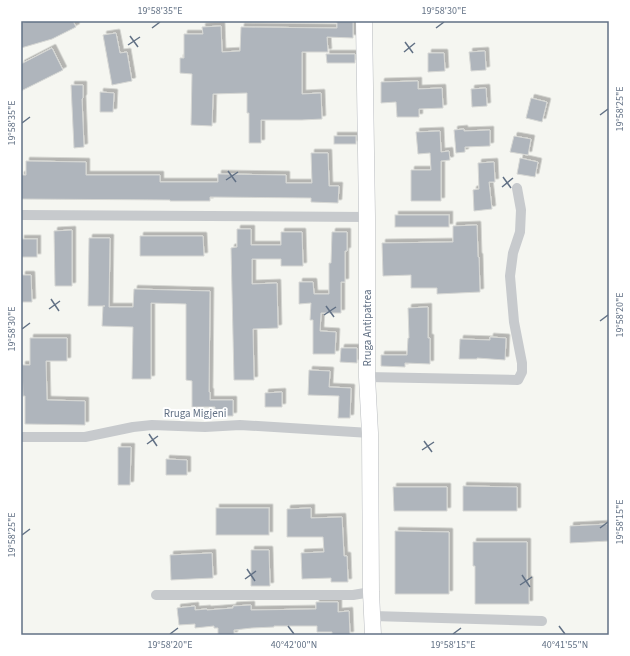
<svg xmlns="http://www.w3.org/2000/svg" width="630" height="656" viewBox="0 0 630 656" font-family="'Source Sans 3',sans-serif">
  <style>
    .building { fill: #afb5bc; stroke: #d6d7d4; filter: url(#shadow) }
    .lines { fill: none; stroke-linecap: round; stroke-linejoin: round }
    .primary-casing { stroke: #b9bcc0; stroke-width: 17 }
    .minor { stroke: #c7cacd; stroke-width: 10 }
    .primary { stroke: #fff; stroke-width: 16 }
    .ticks { fill: none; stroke: #627185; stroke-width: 1.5 }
    .labels { text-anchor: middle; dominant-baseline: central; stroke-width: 4; stroke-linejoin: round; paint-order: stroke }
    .street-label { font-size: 11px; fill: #627185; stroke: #fff }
    .neatline { fill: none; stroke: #627185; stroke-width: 1.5 }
    .ticks-label { font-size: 10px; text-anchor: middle; fill: #627185 }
  </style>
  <defs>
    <filter id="shadow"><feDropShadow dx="3.5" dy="-3.5" stdDeviation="0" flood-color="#0004"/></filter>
  </defs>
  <rect width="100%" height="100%" fill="#f5f6f1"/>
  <g class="building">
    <polygon points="28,21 73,21 76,27 52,39 21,48 21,23"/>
    <polygon points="337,21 353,21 353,38 327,37 328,52 302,52 302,94 321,93 322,119 302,120 261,120 261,143 249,143 249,113 247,113 247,93 213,94 212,126 191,125 192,74 180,73 180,58 184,58 184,34 203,34 202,27 221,26 222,52 240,51 241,27 337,28"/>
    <polygon points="116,33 120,53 127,52 132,81 112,85 103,35"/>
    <polygon points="52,48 63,70 21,91 21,64"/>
    <polygon points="485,51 486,70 471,71 469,52"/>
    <polygon points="428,53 444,53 445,71 428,72"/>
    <polygon points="326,54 355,54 355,63 327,63"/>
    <polygon points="418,81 418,89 442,88 443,108 419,109 419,117 397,117 396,102 381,103 381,82"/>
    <polygon points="71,85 83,85 83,98 82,99 84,147 74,148"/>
    <polygon points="486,88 487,106 472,107 471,89"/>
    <polygon points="100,92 114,93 113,112 100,112"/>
    <polygon points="531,98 547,102 542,122 526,118"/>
    <polygon points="464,129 464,131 490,130 490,146 465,147 465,152 456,153 454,130"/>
    <polygon points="440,131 441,152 449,151 450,160 441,161 441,201 411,201 411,170 431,170 430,153 418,154 416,132"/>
    <rect x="334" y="136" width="22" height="8"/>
    <polygon points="514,136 531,139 528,155 510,152"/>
    <polygon points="311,153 328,153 329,186 339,186 338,203 311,202 311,198 210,197 210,201 170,201 170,200 21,199 21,175 26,175 26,161 86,162 86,175 160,175 160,182 218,182 218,174 286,175 286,183 312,183"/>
    <polygon points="520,158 538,162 535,177 517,174"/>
    <polygon points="494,162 495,182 489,182 492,209 474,211 473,190 479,189 478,163"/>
    <rect x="395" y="215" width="54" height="12"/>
    <polygon points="477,225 478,257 479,257 480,292 437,294 437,288 411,288 411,275 383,276 382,243 453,242 453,226"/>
    <polygon points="237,229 251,229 251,245 281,245 281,232 302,232 303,266 281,266 281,259 252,259 252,284 277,283 278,328 253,329 254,380 234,380 231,248 237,247"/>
    <polygon points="72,230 72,286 55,286 54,231"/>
    <polygon points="332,232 347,232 347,251 345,251 345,282 341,282 341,313 321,313 320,331 336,332 335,354 313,354 313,320 310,320 311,303 299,304 299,282 313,282 314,294 329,294 329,263 331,263"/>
    <polygon points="140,236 203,236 204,256 140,256"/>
    <polygon points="89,238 110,238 109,307 133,307 134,289 210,291 209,392 210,392 210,400 233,400 233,416 215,416 215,407 192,407 192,381 186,380 186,304 151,303 151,379 132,379 133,327 102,326 103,306 105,306 88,306"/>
    <rect x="21" y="239" width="16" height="18"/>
    <polygon points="22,275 31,275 32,302 22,302"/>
    <polygon points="428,307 428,338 430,338 430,364 405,363 405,367 381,366 381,355 407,355 408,338 409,338 408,308"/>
    <polygon points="490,337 506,338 505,360 477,358 477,359 459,359 460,339 490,340"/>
    <polygon points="30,338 67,338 67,361 46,361 47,400 85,401 85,425 25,424 25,396 23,396 22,365 30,365"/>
    <polygon points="341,348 357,348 357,363 340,362"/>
    <polygon points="309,370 330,371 329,387 351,388 350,418 338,418 339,396 308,395"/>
    <polygon points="282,392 282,407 265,407 265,393"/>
    <polygon points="118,447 131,447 130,485 118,485"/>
    <polygon points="166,459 187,460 187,475 166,475"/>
    <polygon points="463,486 517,487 517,511 463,511"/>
    <polygon points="393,487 447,487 447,511 394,511"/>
    <rect x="216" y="508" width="53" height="27"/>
    <polygon points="311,508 311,518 342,517 344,556 347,556 348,582 331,582 331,578 302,579 301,553 324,552 323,537 287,537 287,509"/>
    <polygon points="609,524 609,541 570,543 570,526"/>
    <polygon points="395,531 449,532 449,594 395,594"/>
    <polygon points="473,542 527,542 527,580 529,580 529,604 475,604 475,566 473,566"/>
    <polygon points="251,550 269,550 270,586 251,586"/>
    <polygon points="212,553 213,578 171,580 170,555"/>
    <polygon points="316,602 338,602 338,612 349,611 350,635 332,635 332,632 317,632 317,626 274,626 274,627 252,628 234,630 234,635 218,635 218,628 214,628 214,626 195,628 195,624 179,625 177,608 195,606 195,610 207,609 207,610 233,608 233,606 251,605 251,610 316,609"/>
  </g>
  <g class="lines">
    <g class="primary-casing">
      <polyline id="primary" points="364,21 367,217 367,377 370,433 371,592 373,635"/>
    </g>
    <g class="minor">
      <polyline points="21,215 367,217"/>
      <polyline points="367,377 518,380 522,372 522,363 514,322 510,276 513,253 520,232 521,210 517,188"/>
      <polyline points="21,437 85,437 133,427 152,425 205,427 240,425 370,433"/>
      <polyline points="156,595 353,595 371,592"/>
      <polyline points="373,616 542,621"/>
    </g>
    <use href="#primary" class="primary"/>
  </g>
  <path class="ticks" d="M152,28l8,-6M436,28l8,-6M130,36l8,11M405,42l8,11M128,45l12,-8M404,52l11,-9M600,115l8,-6M22,123l8,-6M228,171l8,11M503,177l8,11M226,180l12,-8M502,187l11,-9M51,299l8,12M326,306l8,11M49,309l11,-8M324,315l12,-8M600,321l8,-6M22,329l8,-6M149,434l8,12M424,441l8,11M147,444l11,-8M422,450l12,-8M600,528l8,-6M22,535l8,-6M247,569l8,12M522,575l8,12M245,579l11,-8M520,585l12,-8M288,626l6,8M559,626l6,8M170,634l8,-6M453,634l8,-6"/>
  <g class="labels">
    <g class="street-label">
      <text transform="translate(367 328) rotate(-90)">Rruga Antipatrea</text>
      <text x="195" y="413">Rruga Migjeni</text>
    </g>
  </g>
  <rect width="630" height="656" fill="none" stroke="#ffffff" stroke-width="44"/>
  <rect x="22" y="22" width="586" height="612" class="neatline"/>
  <g class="ticks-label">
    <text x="160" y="14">19°58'35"E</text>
    <text x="444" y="14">19°58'30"E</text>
    <text transform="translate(619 109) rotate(-90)" y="4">19°58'25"E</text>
    <text transform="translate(11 123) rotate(-90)" y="4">19°58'35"E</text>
    <text transform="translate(619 315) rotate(-90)" y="4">19°58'20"E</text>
    <text transform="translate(11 329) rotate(-90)" y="4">19°58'30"E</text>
    <text transform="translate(619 522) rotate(-90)" y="4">19°58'15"E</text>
    <text transform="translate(11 535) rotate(-90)" y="4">19°58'25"E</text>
    <text x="170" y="648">19°58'20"E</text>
    <text x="294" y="648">40°42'00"N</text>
    <text x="453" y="648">19°58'15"E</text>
    <text x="565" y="648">40°41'55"N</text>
  </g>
</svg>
